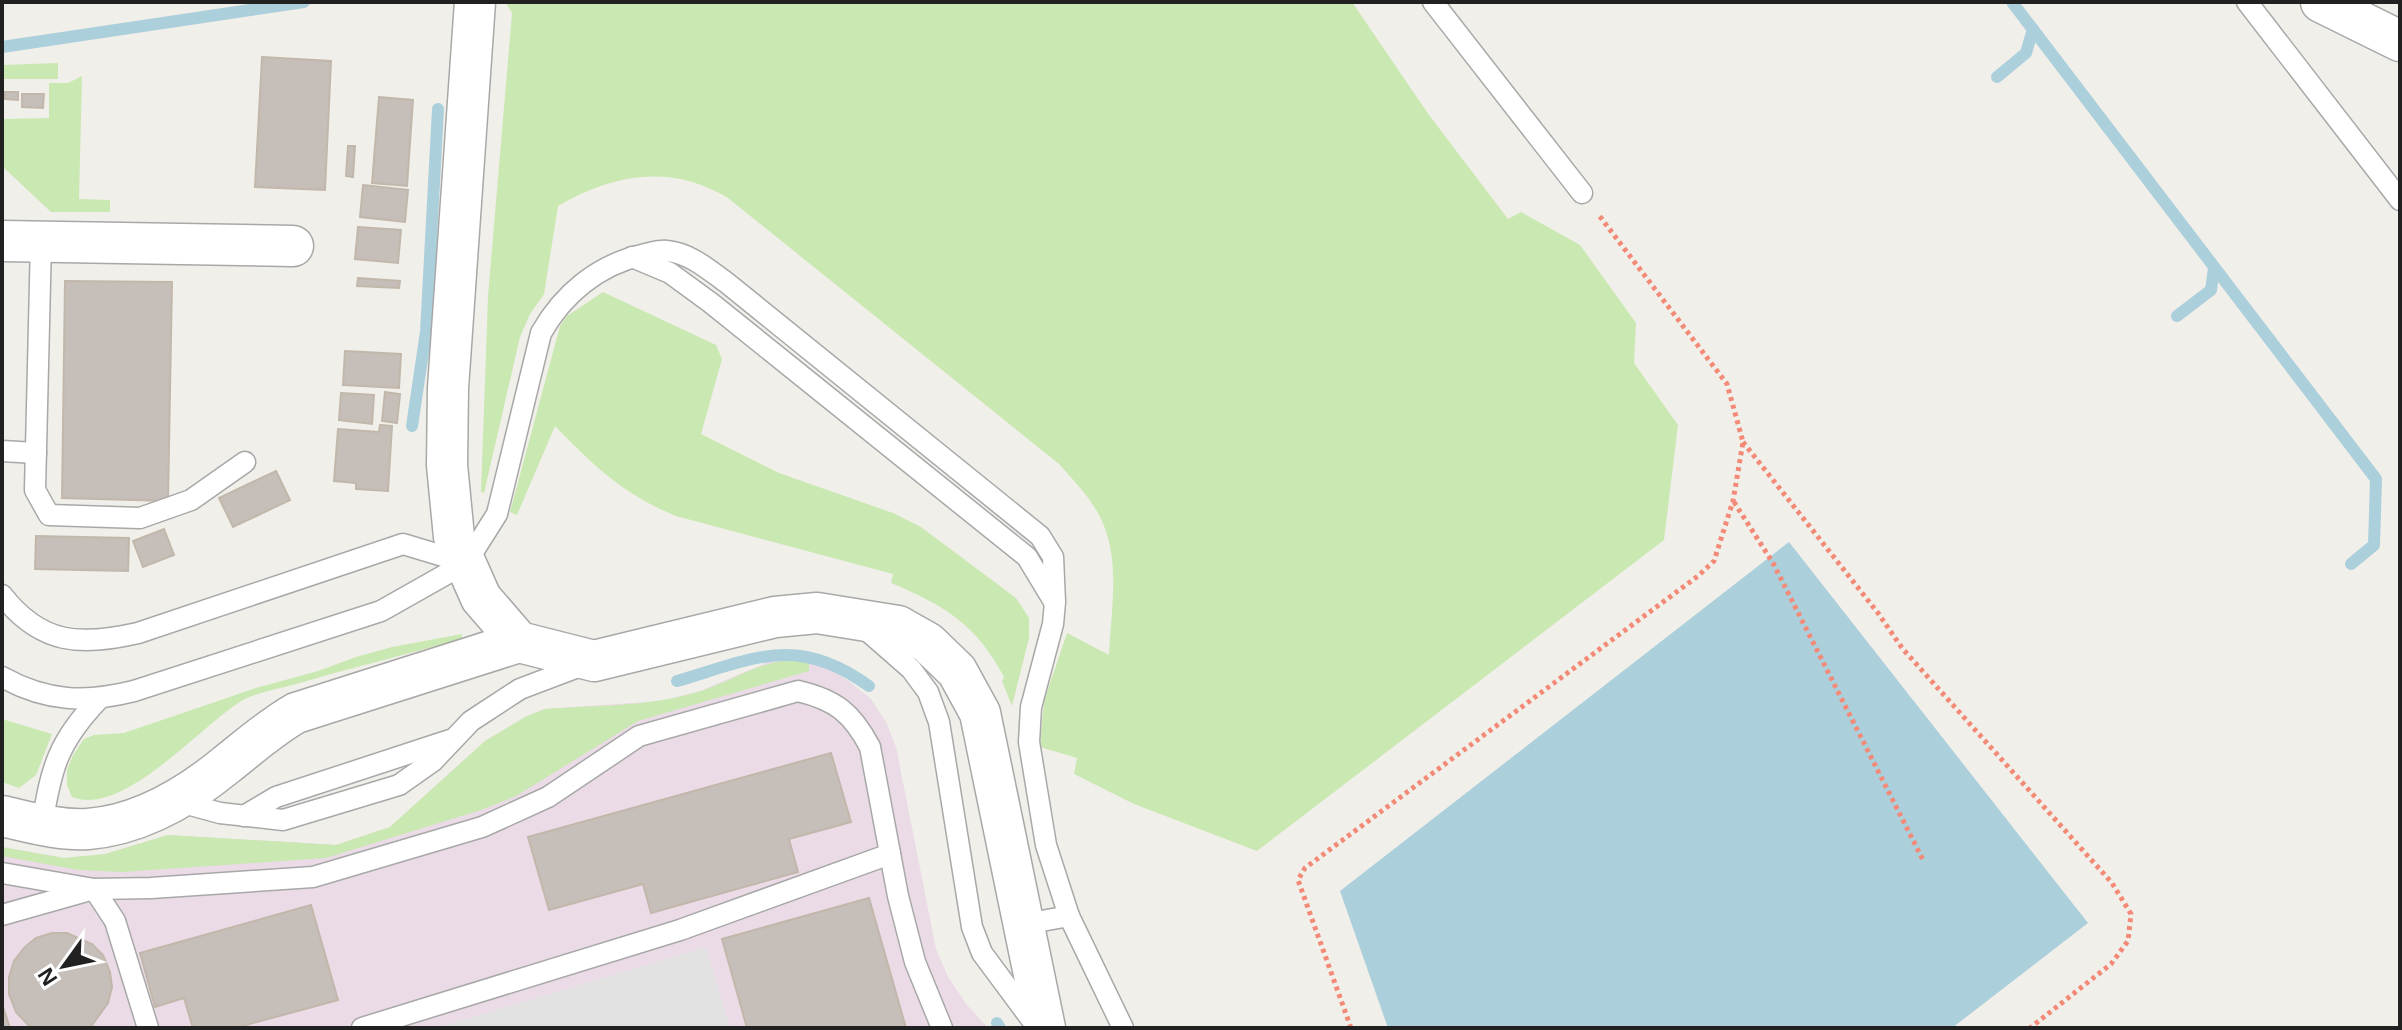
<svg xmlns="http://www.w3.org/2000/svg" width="2402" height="1030" viewBox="0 0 2402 1030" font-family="Arial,sans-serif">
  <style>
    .industrial { fill: #eadbe6 }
    .grass { fill: #cae8b2 }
    .parking { fill: #e1e1e1 }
    .water { fill: #accfdc }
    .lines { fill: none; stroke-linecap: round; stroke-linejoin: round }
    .stream { stroke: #accfdc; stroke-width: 12 }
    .building { fill: #c6beb8; stroke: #c2b7ab; stroke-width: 2 }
    .lane-casing { stroke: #a8a8a8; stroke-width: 23 }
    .street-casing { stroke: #a8a8a8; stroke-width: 43 }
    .path { stroke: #f38a77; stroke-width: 5; stroke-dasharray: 4 4; stroke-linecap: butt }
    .lane { stroke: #fff; stroke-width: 20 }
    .street { stroke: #fff; stroke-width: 40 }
  </style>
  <rect width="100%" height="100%" fill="#f1efe9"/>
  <polygon class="industrial" points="789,660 809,662 828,668 850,682 871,699 886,722 896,747 936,949 948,977 966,1004 988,1028 2,1028 2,847 64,858 105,854 168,835 336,845 390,827 485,741 527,716 545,709 660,701 700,691 768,662"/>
  <g class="grass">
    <path d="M505,2h847l77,113 79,104 13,-7 59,33 56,78 -2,40 44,62 -14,115 -407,311 -123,-47 -60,-30 3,-16 -37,-11 4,-46 23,-68 42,22c2,-47 13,-99 -11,-142 -10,-18 -26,-34 -39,-49l-331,-266c-56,-35 -116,-24 -170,8l-14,88 -14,20 -10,23 -36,156 -3,-1 7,-196 24,-283z"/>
    <polygon points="58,63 58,79 2,79 2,65"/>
    <polygon points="82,76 79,199 110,200 110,212 51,212 2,166 2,119 49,118 49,83 68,83"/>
    <path d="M603,292l113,53 6,14 -21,75 78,39 114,40 28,14 95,71 13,20v20l-17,68 -10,-25 2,-4c-27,-52 -60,-72 -113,-94l2,-9 -217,-58c-52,-21 -82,-50 -121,-90l-38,89 -7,-3 50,-186 7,-10z"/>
    <path d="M462,634v5c-55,15 -111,29 -166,45 -17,5 -38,8 -53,16 -41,24 -120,118 -171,97l-5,-12v-15l6,-15 11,-16 10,-4 30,-2 132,-45 62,-17 38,-14 36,-10z"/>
    <path d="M789,660l20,2v9l-171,50 -122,75 -35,14 -155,48 -203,14 -45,-2 -76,-14v-9l62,11 41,-4 63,-19 168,10 54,-18 95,-86 42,-25 18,-7c52,-4 105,-2 156,-18 31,-10 55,-28 88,-31z"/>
    <polygon points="2,719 52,734 36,775 19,788 2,782"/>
  </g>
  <polygon class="parking" points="706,947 730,1028 436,1028"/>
  <polygon class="water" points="1789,542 2088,923 1952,1028 1388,1028 1340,891"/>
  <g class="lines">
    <g class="stream">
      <polyline points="2012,2 2376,479 2374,545 2351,564"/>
      <polyline points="2,47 304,2"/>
      <polyline points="1997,77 2026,53 2033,29"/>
      <polyline points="2177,316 2211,290 2214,268"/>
      <polyline points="412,426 426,332 438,109"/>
      <path d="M677,681c78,-23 120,-47 192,5"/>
      <polyline points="997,1023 1000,1028"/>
    </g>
  </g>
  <g class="building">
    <polygon points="262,57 331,61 325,190 255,187"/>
    <polygon points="5,92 18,92 18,100 5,99"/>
    <polygon points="22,94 44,94 43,108 22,107"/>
    <polygon points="379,97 413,100 407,186 372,183"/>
    <polygon points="348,146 355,146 353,177 346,176"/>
    <polygon points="363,185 408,190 405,222 360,217"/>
    <polygon points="358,227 401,230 398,263 355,259"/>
    <polygon points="358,278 400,281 399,288 357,286"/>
    <polygon points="65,281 172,282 168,501 62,498"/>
    <polygon points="345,351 401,354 399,388 343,385"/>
    <polygon points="385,392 400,394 397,423 382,421"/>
    <polygon points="341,393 374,395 372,424 339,420"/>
    <polygon points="380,425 392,426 388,491 356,489 356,483 334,481 338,429 379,432"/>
    <polygon points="276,471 290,500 233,527 219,498"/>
    <polygon points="164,529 174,555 143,567 133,541"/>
    <polygon points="36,536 129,538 128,571 35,569"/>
    <polygon points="831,753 851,822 789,839 798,872 651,913 643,884 549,910 528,837"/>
    <polygon points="869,898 906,1028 747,1028 722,939"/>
    <polygon points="311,905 338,1000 235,1028 193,1028 184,998 155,1007 140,953"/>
    <polygon points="52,933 67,933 92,944 103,955 110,972 112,987 108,1003 90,1028 31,1028 16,1012 9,994 9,977 14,961 25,947 36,938"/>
    <polygon points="2,1004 10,1028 2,1028"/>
  </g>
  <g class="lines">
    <g class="lane-casing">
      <g id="lane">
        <polyline points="1433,2 1582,193"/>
        <polyline points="2247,2 2400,200"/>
        <polyline points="41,241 35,490 49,515 140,518 191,500 245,462"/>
        <polyline points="632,257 670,273 711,303 1027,557 1053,600"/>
        <polyline points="2,451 36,453"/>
        <path d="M2,595c39,50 78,51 136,38l265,-89 63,19"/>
        <polyline points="863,627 911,669 928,692 939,722 972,927 982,953 1034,1023"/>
        <path d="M2,677c45,25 84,26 132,14l247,-80 85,-48 31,-49 44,-181c22,-39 57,-68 101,-78 8,-2 17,-5 25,-4 23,2 42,19 60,32l313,253 13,21 2,45 -2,22 -22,83 -2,35 17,103 23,71"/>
        <polyline points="176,801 220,813 283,820 399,785 433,761 471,721 520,689 586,664"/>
        <polyline points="244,816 276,797 450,740"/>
        <path d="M42,825c9,-57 16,-83 56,-125"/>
        <path d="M2,873l92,16 57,-1 162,-11 169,-50 66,-30 91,-61 159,-45c38,9 54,22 72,56l28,149 17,66 27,66"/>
        <polyline points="2,915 94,889 115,921 148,1028"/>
        <polyline points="1025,924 1069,916 1123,1028"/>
        <polyline points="362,1028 680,930 890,854"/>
      </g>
    </g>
    <g class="street-casing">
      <g id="street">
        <polyline points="475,2 448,388 447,465 454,537 481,598 519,642"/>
        <polyline points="2321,2 2400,41"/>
        <polyline points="2,241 293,246"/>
        <path d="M2,816c27,6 57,15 86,13 52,-4 99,-32 138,-64 24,-19 44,-37 70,-52l223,-71 75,19 181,-44 42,-4 81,13 30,17 29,28 23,42 65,315"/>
      </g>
    </g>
    <g class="path">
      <polyline points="1743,442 1878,613 1902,648 2112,883 2131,914 2128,941 2111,964 2030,1028"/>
      <polyline points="1734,502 1773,563 1924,862"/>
      <polyline points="1351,1028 1298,880 1305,868 1698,576 1714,561 1733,501 1743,442 1727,384 1598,214"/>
    </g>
    <use href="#lane" class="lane"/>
    <use href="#street" class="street"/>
  </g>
  <rect width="2402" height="1030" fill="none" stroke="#212121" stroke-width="8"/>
  <g transform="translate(64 966) rotate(237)" stroke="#ffffff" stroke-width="6" paint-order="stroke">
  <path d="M0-6L14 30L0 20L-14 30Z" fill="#212121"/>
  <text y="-12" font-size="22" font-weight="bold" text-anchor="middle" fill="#212121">N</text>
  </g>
</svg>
